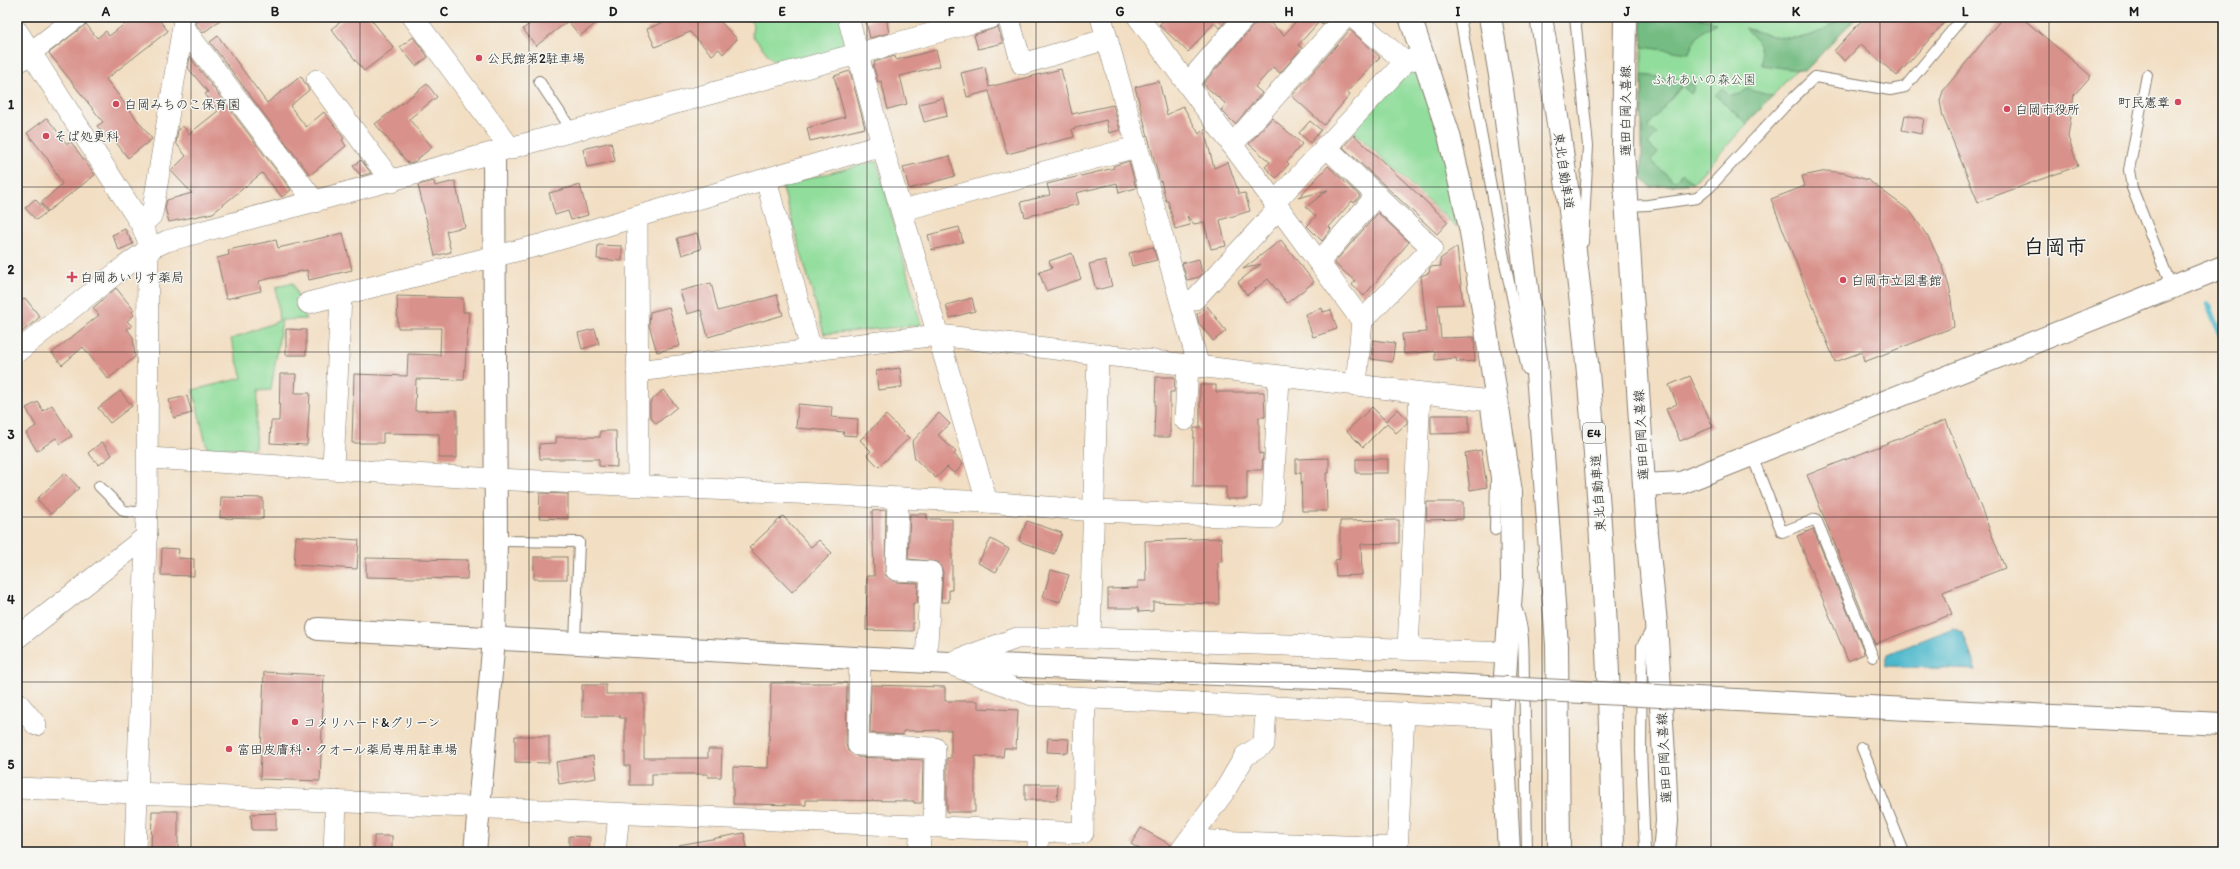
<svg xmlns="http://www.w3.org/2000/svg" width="2240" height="869" viewBox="0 0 2240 869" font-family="Itim,'Klee One',sans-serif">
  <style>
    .green { fill: #91dd9b; stroke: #567c5c }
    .forest { fill: #74bc83; stroke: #486c50 }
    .water { fill: #4eb8cb; stroke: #356a74 }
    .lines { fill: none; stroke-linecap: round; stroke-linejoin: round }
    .stream { stroke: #4eb8cb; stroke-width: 5.5 }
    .building { fill: #d9928b }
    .lane-casing { stroke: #877d6f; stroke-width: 12 }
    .street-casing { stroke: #877d6f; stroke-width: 22 }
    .secondary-casing { stroke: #877d6f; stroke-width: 24 }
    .highway-casing { stroke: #877d6f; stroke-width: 24 }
    .lane { stroke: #fff; stroke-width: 10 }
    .street { stroke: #fff; stroke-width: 21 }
    .secondary { stroke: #fff; stroke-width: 22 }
    .highway { stroke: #fff; stroke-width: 22 }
    .secondary-bridge-casing { stroke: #877d6f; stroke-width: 24; stroke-linecap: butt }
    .secondary-bridge { stroke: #fff; stroke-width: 22 }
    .grid { fill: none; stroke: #1c1c1c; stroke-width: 1; stroke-opacity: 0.55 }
    .poi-dot { fill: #d1495b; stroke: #f6f6f2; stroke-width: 1.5 }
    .labels { text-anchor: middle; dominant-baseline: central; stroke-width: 3; stroke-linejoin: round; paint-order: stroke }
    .shield { fill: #f6f6f2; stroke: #5d5d5c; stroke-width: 1 }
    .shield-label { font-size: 12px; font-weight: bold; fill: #1c1c1c }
    .poi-label { font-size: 13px; fill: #1c1c1c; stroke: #f6f6f2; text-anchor: start }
    .park-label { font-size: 13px; fill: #3f5642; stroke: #f6f6f2 }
    .street-label { font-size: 13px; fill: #1c1c1c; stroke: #f6f6f2 }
    .town-label { font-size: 21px; font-weight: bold; fill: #1c1c1c; stroke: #f6f6f2 }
    .neatline { fill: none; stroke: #1c1c1c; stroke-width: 1.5 }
    .grid-label { font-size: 13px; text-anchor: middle; font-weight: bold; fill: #1c1c1c }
  </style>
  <rect width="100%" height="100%" fill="#f6f6f2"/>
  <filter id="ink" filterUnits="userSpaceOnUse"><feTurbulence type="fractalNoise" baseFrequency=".025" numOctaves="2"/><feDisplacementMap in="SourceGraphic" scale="8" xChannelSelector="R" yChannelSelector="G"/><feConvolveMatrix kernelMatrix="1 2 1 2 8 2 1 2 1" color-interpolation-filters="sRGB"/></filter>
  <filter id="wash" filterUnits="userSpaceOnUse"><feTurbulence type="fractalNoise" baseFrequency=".012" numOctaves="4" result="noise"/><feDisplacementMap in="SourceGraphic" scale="16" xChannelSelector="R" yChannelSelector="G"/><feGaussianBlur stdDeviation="0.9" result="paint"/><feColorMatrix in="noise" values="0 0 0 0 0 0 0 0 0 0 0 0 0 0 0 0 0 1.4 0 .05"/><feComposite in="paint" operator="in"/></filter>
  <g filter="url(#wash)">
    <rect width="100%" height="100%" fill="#f2dec2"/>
    <g class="green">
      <polygon points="746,17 844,17 846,50 778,67 752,35 753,24"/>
      <polygon points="1642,17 1856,17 1805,71 1796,70 1693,183 1650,187 1642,178"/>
      <polygon points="1417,65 1441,142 1461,222 1456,227 1351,129"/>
      <polygon points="877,161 921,325 824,334 782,185"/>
      <polygon points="293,283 306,319 282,320 271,390 258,391 255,448 207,448 193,390 242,378 231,339 279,321 276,287"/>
    </g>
    <g class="forest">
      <path d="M1642,17h54l21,6c-15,7 -22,14 -28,30l-47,-6z"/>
      <path d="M1842,17h14l-51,54 -43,-6c0,-17 -4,-26 -17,-37 41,13 62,17 97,-11z"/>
      <polygon points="1642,75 1685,80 1695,86 1691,94 1682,86 1648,126 1657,134 1648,144 1658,153 1651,161 1675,182 1682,173 1693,183 1650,187 1642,178"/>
      <polygon points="1722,88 1730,96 1740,94 1747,89 1772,96 1747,124 1715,95"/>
    </g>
    <polygon class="water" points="1953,628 1963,633 1976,670 1885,666 1888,654"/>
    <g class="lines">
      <polyline class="stream" points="2208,305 2223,342"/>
    </g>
    <g id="blocks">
      <g class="building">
        <polygon points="134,17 157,17 168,31 106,79 152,139 128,158 112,137 108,139 97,126 103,122 49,53 86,24 97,38 106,31 109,36"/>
        <polygon points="200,17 224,17 203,33 196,24 196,20"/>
        <polygon points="347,17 369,17 394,48 364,71 331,29"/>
        <polygon points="538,17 604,17 580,36 568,21 536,46 523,29"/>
        <polygon points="676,17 716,17 737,39 723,54 719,49 712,55 690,32 655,47 647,29"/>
        <polygon points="882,17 886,17 889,33 870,38 866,22"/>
        <polygon points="1167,17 1229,17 1220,28 1214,23 1188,52 1159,25"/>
        <polygon points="1257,17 1263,17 1284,35 1300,17 1329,17 1322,25 1319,22 1298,45 1302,48 1280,73 1273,67 1255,87 1262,93 1235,124 1221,110 1226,104 1203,84 1254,25"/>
        <polygon points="1865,17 1949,17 1897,76 1861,44 1845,61 1834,51"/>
        <polygon points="2003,17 2021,17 2091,76 2074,95 2068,137 2078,166 1978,202 1943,117 1940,101 1943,91"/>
        <polygon points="998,27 1003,43 978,49 974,35"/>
        <polygon points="1350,30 1380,57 1347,92 1350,95 1324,125 1292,96"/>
        <polygon points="218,36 267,103 301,76 309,90 290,106 306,127 324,112 344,138 342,140 346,146 310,175 210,42"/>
        <polygon points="413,37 428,57 416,66 400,47"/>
        <polygon points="936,50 940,66 900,76 907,104 888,109 881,81 878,82 873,65 875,64 874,62 895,56 896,60"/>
        <polygon points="190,57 291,190 282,197 262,173 213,213 169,222 165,208 167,200 192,193 171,171 186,156 176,143 178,130 183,126 189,134 218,111 205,94 208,92 188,68"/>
        <polygon points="985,67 989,87 1061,69 1072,114 1113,105 1120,130 1109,133 1106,120 1072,129 1074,137 1007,154 989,91 967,97 961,73"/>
        <polygon points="850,71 865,128 810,141 807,128 845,117 834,76"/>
        <polygon points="1159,81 1167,115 1183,106 1199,134 1204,129 1214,168 1228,162 1239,194 1245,193 1250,211 1220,220 1226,246 1211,249 1204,222 1194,224 1187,216 1190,225 1175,229 1168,201 1166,201 1161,181 1160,182 1135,87"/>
        <polygon points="427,84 437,97 409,119 432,147 414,162 408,163 375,124"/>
        <polygon points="943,98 947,116 924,122 919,104"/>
        <polygon points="1905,115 1924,119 1921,134 1902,130"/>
        <polygon points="47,118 67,144 71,142 95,175 48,211 41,203 62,184 47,158 27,133"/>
        <polygon points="1272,118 1302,144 1287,162 1289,164 1276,178 1265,167 1270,162 1249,144"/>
        <polygon points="1310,121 1321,130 1310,143 1299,133"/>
        <polygon points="1354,135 1448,222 1437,234 1343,147"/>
        <polygon points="611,142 615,161 587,167 583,149"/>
        <polygon points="950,156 955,176 909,189 903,167"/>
        <polygon points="361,160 371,173 361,176 353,166"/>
        <polygon points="1129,161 1136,188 1119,193 1117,183 1076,193 1079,204 1025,217 1021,202 1050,195 1047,184 1114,168 1113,166"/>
        <polygon points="1328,166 1360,196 1354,203 1352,201 1329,227 1331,229 1322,241 1307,226 1316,216 1306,207 1328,190 1298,198"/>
        <polygon points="1827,171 1844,173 1868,180 1910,211 1928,237 1943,267 1950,290 1954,327 1864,362 1862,352 1835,362 1771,199 1805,186 1802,176"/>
        <polygon points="434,181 435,186 455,181 465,227 446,231 451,252 435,256 418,185"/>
        <polygon points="580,185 588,215 571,220 568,211 555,215 549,193"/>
        <polygon points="35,199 47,212 36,220 25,208"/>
        <polygon points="1378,213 1409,242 1364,296 1352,285 1355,281 1334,263"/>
        <polygon points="959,227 963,242 932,250 928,235"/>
        <polygon points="125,229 133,244 119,250 112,235"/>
        <polygon points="343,233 352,270 309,280 307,270 259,281 261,291 226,299 217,258 229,255 228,250 276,240 278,248"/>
        <polygon points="697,233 701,249 682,255 677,238"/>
        <polygon points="1281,240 1314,282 1287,303 1268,279 1247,295 1238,282 1261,264 1243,269"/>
        <polygon points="598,245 622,246 622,261 597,259"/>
        <polygon points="1153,247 1157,260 1132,266 1129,253"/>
        <polygon points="1457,247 1463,304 1438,305 1441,338 1474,337 1475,361 1457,362 1456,358 1435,360 1435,351 1404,354 1402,334 1427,332 1421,276 1429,273 1430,267 1441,266 1440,259"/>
        <polygon points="1072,253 1081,279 1046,291 1039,272 1052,268 1049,261"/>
        <polygon points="1199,259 1202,274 1199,277 1187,280 1182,263"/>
        <polygon points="1105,260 1112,286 1096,290 1089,264"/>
        <polygon points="711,283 718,311 777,295 783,315 708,337 701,310 687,314 680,291"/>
        <polygon points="116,288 134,310 132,312 134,315 127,321 132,326 127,329 133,337 135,357 108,379 83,347 62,365 52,353 99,315 93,308"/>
        <polygon points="397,296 463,298 463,312 469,312 464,380 416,379 415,411 457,410 457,458 439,458 439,434 383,433 383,443 352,443 354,374 407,376 408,354 440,355 441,328 398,328"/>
        <polygon points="25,298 40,317 17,336 17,305"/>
        <polygon points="972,298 975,311 950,318 946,305"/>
        <polygon points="1207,306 1226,331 1213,341 1199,323 1197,314"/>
        <polygon points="669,307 680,346 657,352 649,325 650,312"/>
        <polygon points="1322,308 1323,312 1331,310 1337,329 1313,337 1305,314"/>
        <polygon points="286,329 306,330 306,355 286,355"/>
        <polygon points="595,329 599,344 582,349 578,333"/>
        <polygon points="1373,340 1395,343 1392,362 1371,359"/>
        <polygon points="900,368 902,387 878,390 876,371"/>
        <polygon points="280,374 296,374 295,393 310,393 307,445 270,443 271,421 279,421"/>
        <polygon points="1690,376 1713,427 1680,441 1666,409 1677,404 1669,385"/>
        <polygon points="1156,377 1175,377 1174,392 1170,392 1170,437 1154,437"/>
        <polygon points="1200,385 1216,385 1216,392 1264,392 1265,417 1259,417 1259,454 1263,453 1262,470 1247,470 1247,499 1226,499 1226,487 1193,487 1194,428 1200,428"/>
        <polygon points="663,390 677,407 656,424 650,416 650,402"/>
        <polygon points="120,391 132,406 110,423 98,408"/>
        <polygon points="187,396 192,413 174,418 169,400"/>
        <polygon points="38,402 43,411 52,405 72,436 60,444 56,438 37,451 26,433 36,426 26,408"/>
        <polygon points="798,404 832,407 831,417 858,419 857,436 843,435 844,432 796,428"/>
        <polygon points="1372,407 1386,421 1398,409 1407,419 1407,423 1396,433 1387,423 1363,447 1347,431"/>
        <polygon points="939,413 950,424 938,435 956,452 954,454 963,464 955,474 947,467 936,478 915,459 912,442"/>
        <polygon points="886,415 909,438 879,467 867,455 871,451 860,440"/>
        <polygon points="1431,415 1469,415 1469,433 1431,434"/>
        <polygon points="1946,420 2005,568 1943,592 1952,614 1875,644 1807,475"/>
        <polygon points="600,431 616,431 617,467 599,466 599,459 540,459 539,444 556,443 556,437 600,437"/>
        <polygon points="102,442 112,455 99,465 88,453"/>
        <polygon points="1481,450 1487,487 1470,490 1465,453"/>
        <polygon points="1329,458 1329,473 1326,473 1327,511 1302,511 1301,473 1296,473 1296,459"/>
        <rect x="1356" y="459" width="32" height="14"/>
        <polygon points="65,473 79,488 51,514 37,499"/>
        <polygon points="540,493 568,494 568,519 539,518"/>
        <polygon points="221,497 263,498 263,519 220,518"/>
        <polygon points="1427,502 1463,502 1463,519 1426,520"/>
        <polygon points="886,510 885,575 895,582 918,583 917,603 913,603 913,631 866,630 867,576 874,576 872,511"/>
        <polygon points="910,514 927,514 927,519 952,519 952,590 949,590 949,602 941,602 943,572 938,562 908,559"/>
        <polygon points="783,516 811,547 819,540 832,553 792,592 749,548"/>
        <polygon points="1399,520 1399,543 1361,544 1362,575 1336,576 1335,560 1340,559 1340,521"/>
        <polygon points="1027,521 1062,533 1054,554 1019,541"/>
        <polygon points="1813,529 1863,649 1864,654 1848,661 1797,536"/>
        <polygon points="296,536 359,540 357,569 294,565"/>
        <polygon points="1221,538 1222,562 1218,562 1219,604 1153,602 1153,611 1139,612 1138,608 1108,608 1108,589 1138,588 1138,581 1146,581 1145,541"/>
        <polygon points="991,539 1009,549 996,572 978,563"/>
        <polygon points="162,548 179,549 178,558 194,559 194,576 161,575"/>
        <rect x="534" y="557" width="33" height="22"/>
        <polygon points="366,558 468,560 467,579 366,577"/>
        <polygon points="1051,570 1069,575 1060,602 1043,597"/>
        <polygon points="264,672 324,675 320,781 260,779"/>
        <polygon points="771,683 847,683 846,745 848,751 858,757 923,760 922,803 914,803 914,801 806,800 806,805 733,804 733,767 768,768"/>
        <polygon points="582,685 606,685 606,694 644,694 644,758 708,758 708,749 722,749 721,777 708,777 708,774 652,774 652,785 630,785 630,766 625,766 625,718 620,718 620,716 582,716"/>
        <polygon points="871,685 945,687 945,701 978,701 978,708 1018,710 1016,748 1004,748 1003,757 975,756 975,812 947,812 947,758 951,758 951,730 903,731 903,735 870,733"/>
        <polygon points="515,736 549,736 549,763 515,762"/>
        <polygon points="1048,738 1069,739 1068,753 1047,752"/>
        <polygon points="593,756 596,778 559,784 556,762"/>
        <polygon points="1025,784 1058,784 1057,800 1025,800"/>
        <polygon points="152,811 178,811 178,852 151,852"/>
        <polygon points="276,813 276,830 252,830 251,814"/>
        <polygon points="1141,828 1171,845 1171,852 1145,852 1131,844"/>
        <polygon points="744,833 748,852 680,852 679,845"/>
        <rect x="374" y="836" width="18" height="16"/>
        <polygon points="569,836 590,837 589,852 569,852"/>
      </g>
    </g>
  </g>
  <g filter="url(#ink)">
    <use href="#blocks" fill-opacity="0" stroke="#877d6f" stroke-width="1"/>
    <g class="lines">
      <g class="lane-casing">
        <g id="lane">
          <polyline points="1460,17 1505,263 1527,369"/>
          <polyline points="1575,17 1588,146 1583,242"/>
          <polyline points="2147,75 2129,170 2132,188 2172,288"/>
          <polyline points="539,81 573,132"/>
          <polyline points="1628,206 1648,205 1697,198 1709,188 1784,107 1815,77 1890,90 1905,87 1963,17"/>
          <polyline points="1485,401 1496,478 1495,530"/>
          <polyline points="1752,456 1782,532 1816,519 1873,657"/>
          <polyline points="99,486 124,511 147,513"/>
          <polyline points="496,541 579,542 575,642"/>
          <path d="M1514,604c12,22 9,52 10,77 2,57 2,114 3,171"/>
          <polyline points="1862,748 1904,852"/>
          <polyline points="1645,852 1641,750 1642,646 1653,627"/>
        </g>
      </g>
      <g class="street-casing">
        <g id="street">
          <polyline points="413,17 511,149"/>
          <polyline points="848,17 882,145 987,502"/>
          <polyline points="1008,17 1022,64 1107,39"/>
          <polyline points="1101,17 1199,367"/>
          <polyline points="1138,17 1362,321 1356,385"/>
          <polyline points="1353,17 1405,62"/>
          <polyline points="183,27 315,202"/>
          <polyline points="17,31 141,224 148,240 147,513 135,852"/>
          <polyline points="17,63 77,17"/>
          <polyline points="317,80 392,182"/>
          <polyline points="1188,83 1245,17"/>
          <polyline points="1232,145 1345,17"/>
          <polyline points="1325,146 1432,248 1362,321"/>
          <polyline points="766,179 811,350"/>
          <polyline points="1274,203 1405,62 1423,56"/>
          <polyline points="903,210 1136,147"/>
          <polyline points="637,217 638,485"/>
          <polyline points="141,224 151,216 153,209 184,20"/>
          <polyline points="1320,261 1377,195"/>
          <polyline points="1183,302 1195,299 1278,209"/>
          <polyline points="308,303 540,245 882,145"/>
          <polyline points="17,352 124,267 149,249 167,241 993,17"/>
          <polyline points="637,371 938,335 1498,402"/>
          <polyline points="1185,420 1188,365"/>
          <polyline points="148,458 495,479 987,502 1095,511 1272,518 1279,377"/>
          <polyline points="333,468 341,295"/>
          <polyline points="898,498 896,570 931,572 926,661"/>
          <polyline points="17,638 147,536"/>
          <polyline points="1090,638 1098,354"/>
          <polyline points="1408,649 1420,393"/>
          <polyline points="860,658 858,745 935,748 934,827"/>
          <polyline points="949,663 1017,638 1090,638 1506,653"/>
          <polyline points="952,665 1032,695 1502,718"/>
          <polyline points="17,702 36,725"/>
          <polyline points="17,788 1083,833 1085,698"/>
          <polyline points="1189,840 1397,848"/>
          <polyline points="1182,849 1224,792 1245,756 1264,744 1266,707"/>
          <polyline points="334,852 336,801"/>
          <polyline points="615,852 619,814"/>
          <polyline points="919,852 921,826"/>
          <polyline points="1038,852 1038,831"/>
          <polyline points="1397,852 1404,713"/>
        </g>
      </g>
      <g class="secondary-casing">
        <g id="secondary">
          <polyline points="1410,17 1449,135 1471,232 1511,492 1512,578 1502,718 1509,852"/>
          <polyline points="1625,17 1623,150 1647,533 1656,623 1665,772 1667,821 1664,852"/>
          <polyline points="1644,485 1681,483 2223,267"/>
          <polyline points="318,629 948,663 1315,678"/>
          <polyline points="1927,710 2223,724"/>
          <polyline points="475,852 494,639 496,541 494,154"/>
        </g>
      </g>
      <g class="highway-casing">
        <g id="highway">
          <polyline points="1490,17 1501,81 1536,359 1557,645 1559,852"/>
          <path d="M1541,17c48,276 68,556 72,835"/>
        </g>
      </g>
      <use href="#lane" class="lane"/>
      <use href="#street" class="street"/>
      <use href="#secondary" class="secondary"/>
      <use href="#highway" class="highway"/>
      <g class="secondary-bridge-casing">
        <polyline id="secondary-bridge" points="1315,678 1927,710"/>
      </g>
      <use href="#secondary-bridge" class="secondary-bridge"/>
    </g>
  </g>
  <path class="grid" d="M191,17v835M360,17v835M529,17v835M698,17v835M867,17v835M1036,17v835M1204,17v835M1373,17v835M1542,17v835M1711,17v835M1880,17v835M2049,17v835M17,187h2206M17,352h2206M17,517h2206M17,682h2206"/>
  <g class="poi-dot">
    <circle cx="479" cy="58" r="4"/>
    <circle cx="2178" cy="102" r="4"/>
    <circle cx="116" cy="104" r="4"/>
    <circle cx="2007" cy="109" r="4"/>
    <circle cx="46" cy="136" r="4"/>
    <path d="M70 271h4v4h4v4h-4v4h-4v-4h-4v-4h4z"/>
    <circle cx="1843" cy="280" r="4"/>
    <circle cx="295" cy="722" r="4"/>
    <circle cx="229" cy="749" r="4"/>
  </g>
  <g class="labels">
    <rect class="shield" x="1583" y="423" width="22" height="20" rx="3"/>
    <g class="shield-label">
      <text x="1594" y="433">E4</text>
    </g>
    <g class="poi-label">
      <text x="487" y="58">公民館第2駐車場</text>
      <text x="2170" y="102" text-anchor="end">町民憲章</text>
      <text x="124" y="104">白岡みちのこ保育園</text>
      <text x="2015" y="109">白岡市役所</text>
      <text x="54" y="136">そば処更科</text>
      <text x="80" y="277">白岡あいりす薬局</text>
      <text x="1851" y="280">白岡市立図書館</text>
      <text x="303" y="722">コメリハード&amp;グリーン</text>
      <text x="237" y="749">富田皮膚科・クオール薬局専用駐車場</text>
    </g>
    <g class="park-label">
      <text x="1704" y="79">ふれあいの森公園</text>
    </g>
    <g class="street-label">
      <text transform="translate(1625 111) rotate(-90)">蓮田白岡久喜線</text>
      <text transform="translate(1564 171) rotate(82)">東北自動車道</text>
      <text transform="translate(1641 435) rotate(-93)">蓮田白岡久喜線</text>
      <text transform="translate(1598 493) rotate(-94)">東北自動車道</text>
      <text transform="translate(1664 758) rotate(-93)">蓮田白岡久喜線</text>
    </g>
    <g class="town-label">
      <text x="2055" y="246">白岡市</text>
    </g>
  </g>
  <rect width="2240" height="869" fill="none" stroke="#f6f6f2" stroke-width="44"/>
  <rect x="22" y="22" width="2196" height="825" class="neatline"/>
  <g class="grid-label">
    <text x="106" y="16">A</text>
    <text x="275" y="16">B</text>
    <text x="444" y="16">C</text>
    <text x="613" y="16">D</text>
    <text x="782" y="16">E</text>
    <text x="951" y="16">F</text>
    <text x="1120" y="16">G</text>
    <text x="1289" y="16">H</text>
    <text x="1458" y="16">I</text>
    <text x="1627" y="16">J</text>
    <text x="1796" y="16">K</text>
    <text x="1965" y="16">L</text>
    <text x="2134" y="16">M</text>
    <text x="11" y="109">1</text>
    <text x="11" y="274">2</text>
    <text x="11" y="439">3</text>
    <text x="11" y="604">4</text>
    <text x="11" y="769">5</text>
  </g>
</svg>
